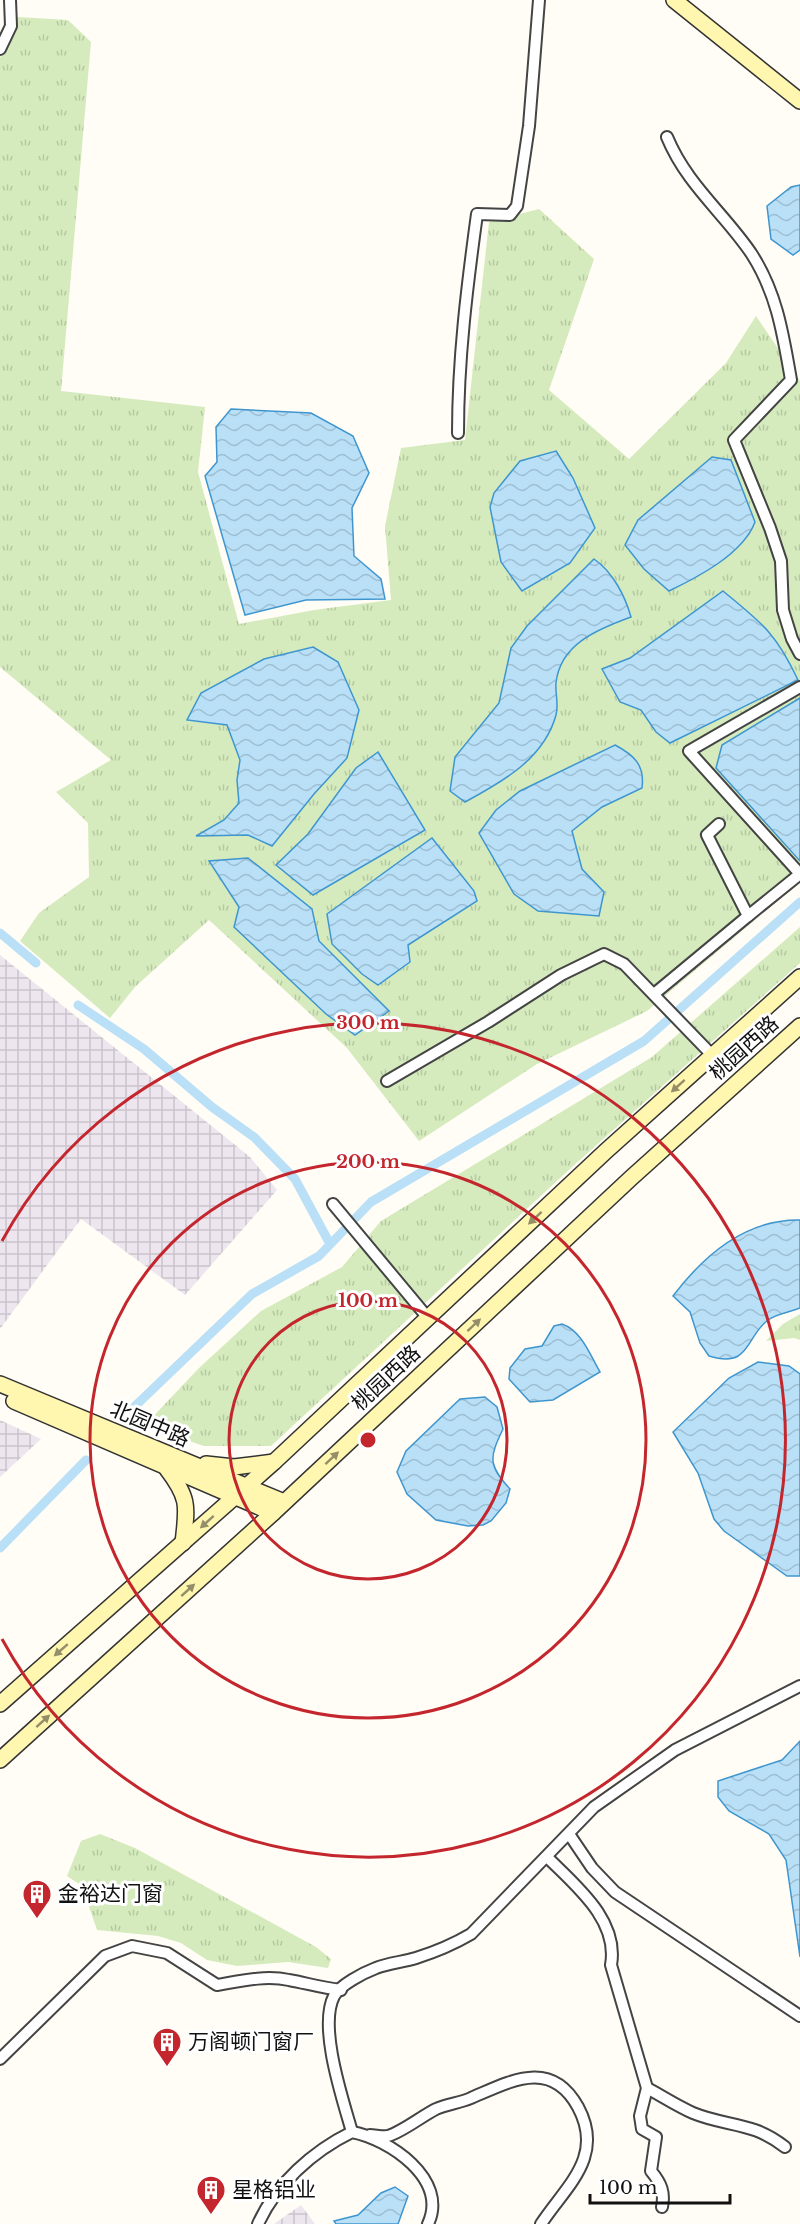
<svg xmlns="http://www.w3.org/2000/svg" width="800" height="2224" viewBox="0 0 800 2224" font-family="'Libre Baskerville','Noto Sans SC',serif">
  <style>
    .industrial { fill: url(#industrial-grid) }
    .grass { fill: url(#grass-tufts) }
    .water { fill: url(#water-waves); stroke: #3f96cf; stroke-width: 1.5 }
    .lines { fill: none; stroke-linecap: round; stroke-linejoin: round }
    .canal { stroke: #b9e0f7; stroke-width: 9 }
    .street-casing { stroke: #444; stroke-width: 14 }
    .secondary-casing { stroke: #333; stroke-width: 18 }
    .street { stroke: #fff; stroke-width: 10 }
    .secondary { stroke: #fff6b0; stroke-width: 15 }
    .oneway { fill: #948f68 }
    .ring { fill: none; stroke: #c4262e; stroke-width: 3 }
    .labels { text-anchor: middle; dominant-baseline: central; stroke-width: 6; stroke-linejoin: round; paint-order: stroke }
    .street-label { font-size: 21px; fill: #111; stroke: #fff }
    .poi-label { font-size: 21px; fill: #111; stroke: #fff; text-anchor: start }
    .centre { fill: #c4262e; stroke: #fff; stroke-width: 3 }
    .ring-label { font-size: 18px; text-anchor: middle; font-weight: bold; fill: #c4262e; stroke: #fff; stroke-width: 6; stroke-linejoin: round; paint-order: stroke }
  </style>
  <defs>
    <pattern id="industrial-grid" width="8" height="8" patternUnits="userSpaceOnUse" patternTransform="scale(1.5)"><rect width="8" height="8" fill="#eee6ef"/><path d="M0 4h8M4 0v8" fill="none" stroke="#cbc4cc"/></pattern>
    <pattern id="grass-tufts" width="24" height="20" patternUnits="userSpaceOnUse" patternTransform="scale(1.5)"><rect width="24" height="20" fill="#d5ebbd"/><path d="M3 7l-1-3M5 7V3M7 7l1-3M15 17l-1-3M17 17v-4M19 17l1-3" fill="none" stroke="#b6c8a1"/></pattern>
    <pattern id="water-waves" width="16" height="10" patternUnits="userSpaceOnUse" patternTransform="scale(1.5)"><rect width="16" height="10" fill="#b9e0f7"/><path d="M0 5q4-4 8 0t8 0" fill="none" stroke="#9ebfd3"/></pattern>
  </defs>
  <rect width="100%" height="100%" fill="#fffdf5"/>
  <g class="industrial">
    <polygon points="0,955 250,1157 277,1190 185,1295 81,1219 0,1329"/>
    <polygon points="0,1420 41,1439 0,1477"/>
    <polygon points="301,2205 315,2224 274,2224"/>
  </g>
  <g class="grass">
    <polygon points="18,17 68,20 91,42 61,391 205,407 198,472 239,624 314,610 391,600 385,526 401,448 465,440 489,222 539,209 594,259 549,390 629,459 726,363 756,316 800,381 800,882 647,1011 537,1064 419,1141 347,1048 209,920 135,987 110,1018 20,941 39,913 89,877 88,823 56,792 111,760 0,667 0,58"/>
    <polygon points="800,927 800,963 572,1167 271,1446 204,1446 144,1426 199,1368 261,1311 342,1267 381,1221 652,1057"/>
    <polygon points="800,1314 800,1340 794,1338 766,1341 783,1324"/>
    <polygon points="100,1834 135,1848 316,1947 331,1959 328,1968 288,1962 237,1966 207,1960 181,1943 158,1936 97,1930 82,1886 67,1876 81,1841"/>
  </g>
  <g class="water">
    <polygon points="800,185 800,250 793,255 771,239 767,206 791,187"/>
    <polygon points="231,409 311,413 353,436 369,473 352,508 354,556 381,579 385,599 306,600 245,615 205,476 217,462 216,427"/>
    <polygon points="556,451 573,478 595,528 570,563 522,591 501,562 490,507 494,493 520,461"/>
    <path d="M712,457l19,3 24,62c-12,32 -57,55 -86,69l-25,-22 -19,-24 13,-25z"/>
    <path d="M594,559c19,13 31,37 37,58 -33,12 -71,27 -75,66 -1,10 3,22 0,32 -12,44 -54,67 -91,87l-15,-11 5,-34 44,-54 12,-55 16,-22z"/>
    <path d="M723,591c39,32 53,42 75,89l-128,63 -14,-11 -15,-22 -21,-8 -18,-33 28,-11z"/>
    <polygon points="313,647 338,662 359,710 347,758 314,794 272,846 248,835 196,836 224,820 239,803 237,780 240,760 227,725 187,720 201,693 264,659"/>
    <polygon points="800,698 800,861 716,768 722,745"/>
    <path d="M615,745c19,10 30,20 27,43l-40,19 -30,24 10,38 22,23 -5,24 -61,-5 -24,-17 -35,-61 17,-23 24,-19z"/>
    <polygon points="378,752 425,830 313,895 276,865 308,834 356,768"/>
    <polygon points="432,838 474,891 477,901 408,945 410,962 378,985 362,974 332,944 327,914"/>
    <polygon points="248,858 312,909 319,941 389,1011 355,1035 326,1014 234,927 239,907 209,861"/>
    <path d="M800,1220v88c-9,4 -24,6 -32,12 -23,17 -17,49 -59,36l-9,-13 -10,-31 -17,-16c31,-41 73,-77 127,-76z"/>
    <path d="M562,1324c20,7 28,31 38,48l-47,28 -23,2 -21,-23 1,-11 15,-19 17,-3 12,-20z"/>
    <polygon points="758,1362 789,1366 800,1374 800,1576 787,1576 724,1531 714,1519 698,1473 673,1432 729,1378"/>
    <path d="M485,1397l12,10 6,22c-14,29 -15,36 7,60l-4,14 -15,18 -8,4 -15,1 -32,-6 -29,-26 -10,-22 9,-21 54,-52z"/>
    <polygon points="800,1741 800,1957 786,1860 769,1834 729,1811 718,1797 718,1781 782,1760"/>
    <polygon points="395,2187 408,2196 398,2224 336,2224 334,2221 358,2215 381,2193"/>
  </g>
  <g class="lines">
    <g class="canal">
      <polyline points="0,933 36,963"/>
      <polyline points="78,1005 144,1049 212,1107 254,1137 295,1179 330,1244"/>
      <polyline points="131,1410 252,1294 319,1256 371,1202 644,1041 800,902"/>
      <polyline points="0,1548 86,1460"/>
    </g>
    <g class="street-casing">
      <g id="street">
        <polyline points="0,49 11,26 10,0"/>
        <path d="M667,137c20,48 56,75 84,116 26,40 32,81 40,127l-57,60 36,88 11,33 2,49 9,29 8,15"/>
        <path d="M458,433c0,-74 9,-146 19,-219l33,1 7,-9 12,-80 10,-126"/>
        <polyline points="800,687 689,751 800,874"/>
        <polyline points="748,916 800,874"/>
        <polyline points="654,994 748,916 707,835 719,824"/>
        <polyline points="387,1081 488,1022 561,975 604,954 624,964 712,1055"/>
        <polyline points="333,1204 428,1318"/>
        <polyline points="569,1834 592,1868 615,1892 800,2016"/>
        <path d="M547,1857c29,29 72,63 64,108l36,123 -7,28 2,13 14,8 -5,34c10,12 14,21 11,36"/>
        <path d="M0,2059l105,-103 27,-10 35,7 50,32c23,-4 48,-10 72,-5 17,3 33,8 52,10"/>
        <path d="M647,2088c15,8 30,18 46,25 34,14 59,8 92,34"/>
        <path d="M352,2132c-9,-32 -34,-105 -18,-136 6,-11 29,-23 42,-28 12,-5 27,-6 40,-10 19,-6 38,-14 55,-24l123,-127 81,-57 125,-64"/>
        <path d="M370,2135c5,0 13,2 18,1 14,-4 34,-20 48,-27 11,-5 24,-6 35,-11 40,-17 80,-40 107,9 27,50 -12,79 -37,117"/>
        <path d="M258,2224c18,-40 55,-73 94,-92 37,7 97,47 76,92"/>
      </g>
    </g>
    <g class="secondary-casing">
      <g id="secondary">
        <polyline points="674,0 800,101"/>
        <polyline points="0,1384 284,1502"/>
        <polyline points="14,1401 273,1513"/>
        <polyline points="206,1464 234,1467 274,1462"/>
        <path d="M167,1469c23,30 20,38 16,74"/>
        <polyline points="0,1704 274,1462 606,1151 800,977"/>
        <polyline points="0,1760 273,1513 631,1178 800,1026"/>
      </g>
    </g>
    <use href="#street" class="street"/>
    <use href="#secondary" class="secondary"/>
  </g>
  <defs><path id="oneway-solid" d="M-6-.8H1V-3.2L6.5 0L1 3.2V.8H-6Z" transform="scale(1.5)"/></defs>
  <g class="oneway">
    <use href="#oneway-solid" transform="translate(678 1086) rotate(138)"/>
    <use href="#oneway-solid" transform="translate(535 1218) rotate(137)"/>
    <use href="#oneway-solid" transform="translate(474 1325) rotate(-43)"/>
    <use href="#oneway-solid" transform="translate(332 1458) rotate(-43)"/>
    <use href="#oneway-solid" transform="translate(207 1522) rotate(138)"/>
    <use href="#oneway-solid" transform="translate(188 1590) rotate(-42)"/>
    <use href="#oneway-solid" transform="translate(61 1650) rotate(139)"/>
    <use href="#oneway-solid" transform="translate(43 1721) rotate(-42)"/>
  </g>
  <g class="ring">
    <circle cx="368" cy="1440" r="139"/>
    <circle cx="368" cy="1440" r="278"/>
    <path d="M2 1241A417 417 0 1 1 2 1639"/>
  </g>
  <defs>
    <g id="building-pin" transform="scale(1.5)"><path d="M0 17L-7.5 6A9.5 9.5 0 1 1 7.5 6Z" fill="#c4262e" stroke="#fff"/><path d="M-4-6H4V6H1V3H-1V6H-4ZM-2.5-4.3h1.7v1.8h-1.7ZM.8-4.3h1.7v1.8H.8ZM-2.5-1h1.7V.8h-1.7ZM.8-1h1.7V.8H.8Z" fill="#fff"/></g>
  </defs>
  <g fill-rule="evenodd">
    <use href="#building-pin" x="37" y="1894"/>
    <use href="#building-pin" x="167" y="2042"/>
    <use href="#building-pin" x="211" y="2190"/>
  </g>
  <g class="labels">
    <g class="street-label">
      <text transform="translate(744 1048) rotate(-42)">桃园西路</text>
      <text transform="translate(386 1378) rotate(-43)">桃园西路</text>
      <text transform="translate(150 1424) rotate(23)">北园中路</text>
    </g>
    <g class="poi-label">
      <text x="58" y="1894">金裕达门窗</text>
      <text x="188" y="2042">万阁顿门窗厂</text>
      <text x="232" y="2190">星格铝业</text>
    </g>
  </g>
  <circle cx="368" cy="1440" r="9" class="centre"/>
  <g class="ring-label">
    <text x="368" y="1029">300 m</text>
    <text x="368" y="1168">200 m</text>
    <text x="368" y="1307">100 m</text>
  </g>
  <path d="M590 2194v9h140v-9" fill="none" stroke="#111111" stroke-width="3"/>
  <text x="599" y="2194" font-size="18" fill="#111111" stroke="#ffffff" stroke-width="4.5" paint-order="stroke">100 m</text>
</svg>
